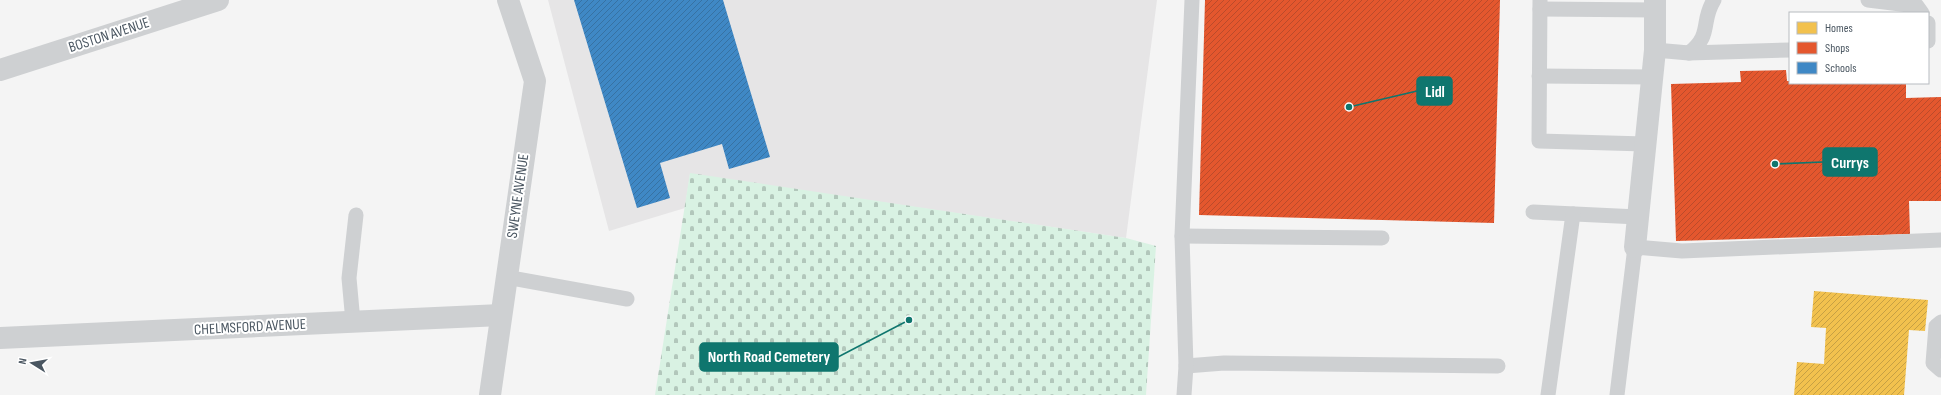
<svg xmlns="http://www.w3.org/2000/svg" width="1941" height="395" viewBox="0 0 1941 395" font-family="'Sofia Sans Condensed',sans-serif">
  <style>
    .education { fill: #e6e5e6 }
    .cemetery { fill: url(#cemetery-stones) }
    .homes { fill: url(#homes-hatch) }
    .shops { fill: url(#shops-hatch) }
    .schools { fill: url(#schools-hatch) }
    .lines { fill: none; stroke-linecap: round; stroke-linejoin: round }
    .service { stroke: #ced0d2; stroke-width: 15 }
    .minor { stroke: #ced0d2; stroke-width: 22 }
    .labels { text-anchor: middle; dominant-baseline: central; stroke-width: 4; stroke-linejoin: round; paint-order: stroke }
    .street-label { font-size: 15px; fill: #4a5661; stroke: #fff }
    .leader { fill: none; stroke: #0f766e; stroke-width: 1.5 }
    .callout-dot { fill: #0f766e; stroke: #fff; stroke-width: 1.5 }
    .callout { fill: #0f766e; stroke: #0f766e; stroke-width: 1.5 }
    .callout-label { font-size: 16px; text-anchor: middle; font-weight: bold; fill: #fff }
  </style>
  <defs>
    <pattern id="cemetery-stones" width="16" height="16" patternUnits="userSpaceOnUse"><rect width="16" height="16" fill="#d9f2e3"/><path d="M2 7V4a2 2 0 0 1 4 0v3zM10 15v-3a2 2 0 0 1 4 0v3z" fill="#b2c7bb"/></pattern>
    <pattern id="homes-hatch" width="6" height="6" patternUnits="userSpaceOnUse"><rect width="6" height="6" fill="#f2c14e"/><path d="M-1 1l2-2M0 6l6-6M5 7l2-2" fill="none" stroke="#c6a044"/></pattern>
    <pattern id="shops-hatch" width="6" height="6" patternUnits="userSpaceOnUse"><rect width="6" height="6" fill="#e4572e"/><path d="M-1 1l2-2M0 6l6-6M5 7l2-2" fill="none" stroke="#bb4b2b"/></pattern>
    <pattern id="schools-hatch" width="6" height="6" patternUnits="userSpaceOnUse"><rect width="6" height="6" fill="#3f88c5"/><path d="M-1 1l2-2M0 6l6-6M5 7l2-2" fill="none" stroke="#3772a3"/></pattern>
  </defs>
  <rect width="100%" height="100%" fill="#f4f4f4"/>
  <polygon class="education" points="548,0 1157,0 1126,238 690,174 685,208 609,231"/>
  <polygon class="cemetery" points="690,173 1126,238 1156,246 1146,395 655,395"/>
  <polygon class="homes" points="1814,291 1928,300 1925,331 1909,330 1904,395 1794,395 1797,362 1824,364 1826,328 1811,327"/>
  <g class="shops">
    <polygon points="1205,0 1500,0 1494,223 1199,215"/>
    <polygon points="1786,70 1787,81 1790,81 1790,83 1906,83 1906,98 1941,97 1941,201 1909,201 1910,234 1676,241 1671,84 1741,82 1740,71"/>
  </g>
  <polygon class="schools" points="574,0 723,0 770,157 729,169 722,144 660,163 670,198 637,208"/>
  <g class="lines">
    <g class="service">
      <polyline points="1540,0 1539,141 1645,144"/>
      <polyline points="1868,0 1917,6 1922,13"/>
      <polyline points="1540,9 1655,10"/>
      <polyline points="1928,23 1928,41"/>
      <polyline points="1655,50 1689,53 1790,50"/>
      <path d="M1689,53c24,-19 11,-31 25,-53"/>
      <polyline points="1539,76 1652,77"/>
      <polyline points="1533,212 1638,217"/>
      <polyline points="1182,236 1382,238"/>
      <polyline points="506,277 627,299"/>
      <polyline points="353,322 349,278 356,215"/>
      <polyline points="1941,322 1936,326 1933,363 1941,370"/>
      <polyline points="1186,366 1224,363 1498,366"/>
      <polyline points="1184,395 1186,366 1182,236 1192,0"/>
      <polyline points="1548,395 1573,214"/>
      <polyline points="1617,395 1635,247 1682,251 1941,240"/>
    </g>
    <g class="minor">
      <polyline points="0,70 218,0"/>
      <polyline points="1635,247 1655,50 1655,0"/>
      <polyline points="0,338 501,315"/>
      <polyline points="490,395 535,81 508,0"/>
    </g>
  </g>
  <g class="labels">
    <g class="street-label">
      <text transform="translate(109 35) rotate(-18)">BOSTON AVENUE</text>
      <text transform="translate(518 196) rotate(-82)">SWEYNE AVENUE</text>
      <text transform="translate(250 327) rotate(-3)">CHELMSFORD AVENUE</text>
    </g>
  </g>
  <path class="leader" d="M1349 107L1417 91M1775 164L1823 162M909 320L838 357"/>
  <g class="callout-dot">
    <circle cx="1349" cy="107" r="4"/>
    <circle cx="1775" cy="164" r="4"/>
    <circle cx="909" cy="320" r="4"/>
  </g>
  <g class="callout">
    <rect x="1417" y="77" width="35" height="28" rx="4"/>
    <rect x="1823" y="148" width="54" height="28" rx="4"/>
    <rect x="700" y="343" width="138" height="28" rx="4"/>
  </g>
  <g class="callout-label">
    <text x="1435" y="97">Lidl</text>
    <text x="1850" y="168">Currys</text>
    <text x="769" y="362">North Road Cemetery</text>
  </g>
  <rect x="1789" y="12" width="140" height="72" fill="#ffffff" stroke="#b7bbc0"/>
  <rect x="1797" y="22" width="20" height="12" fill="#f2c14e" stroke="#b7bbc0"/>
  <text x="1825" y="32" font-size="12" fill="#4a5661">Homes</text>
  <rect x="1797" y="42" width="20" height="12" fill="#e4572e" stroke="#b7bbc0"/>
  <text x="1825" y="52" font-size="12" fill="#4a5661">Shops</text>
  <rect x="1797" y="62" width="20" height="12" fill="#3f88c5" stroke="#b7bbc0"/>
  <text x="1825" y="72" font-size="12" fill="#4a5661">Schools</text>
  <g transform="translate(32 363) rotate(281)" stroke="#ffffff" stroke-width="3" paint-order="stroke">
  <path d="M0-3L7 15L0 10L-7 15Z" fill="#4a5661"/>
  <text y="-6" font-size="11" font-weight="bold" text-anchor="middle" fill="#4a5661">N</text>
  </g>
</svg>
